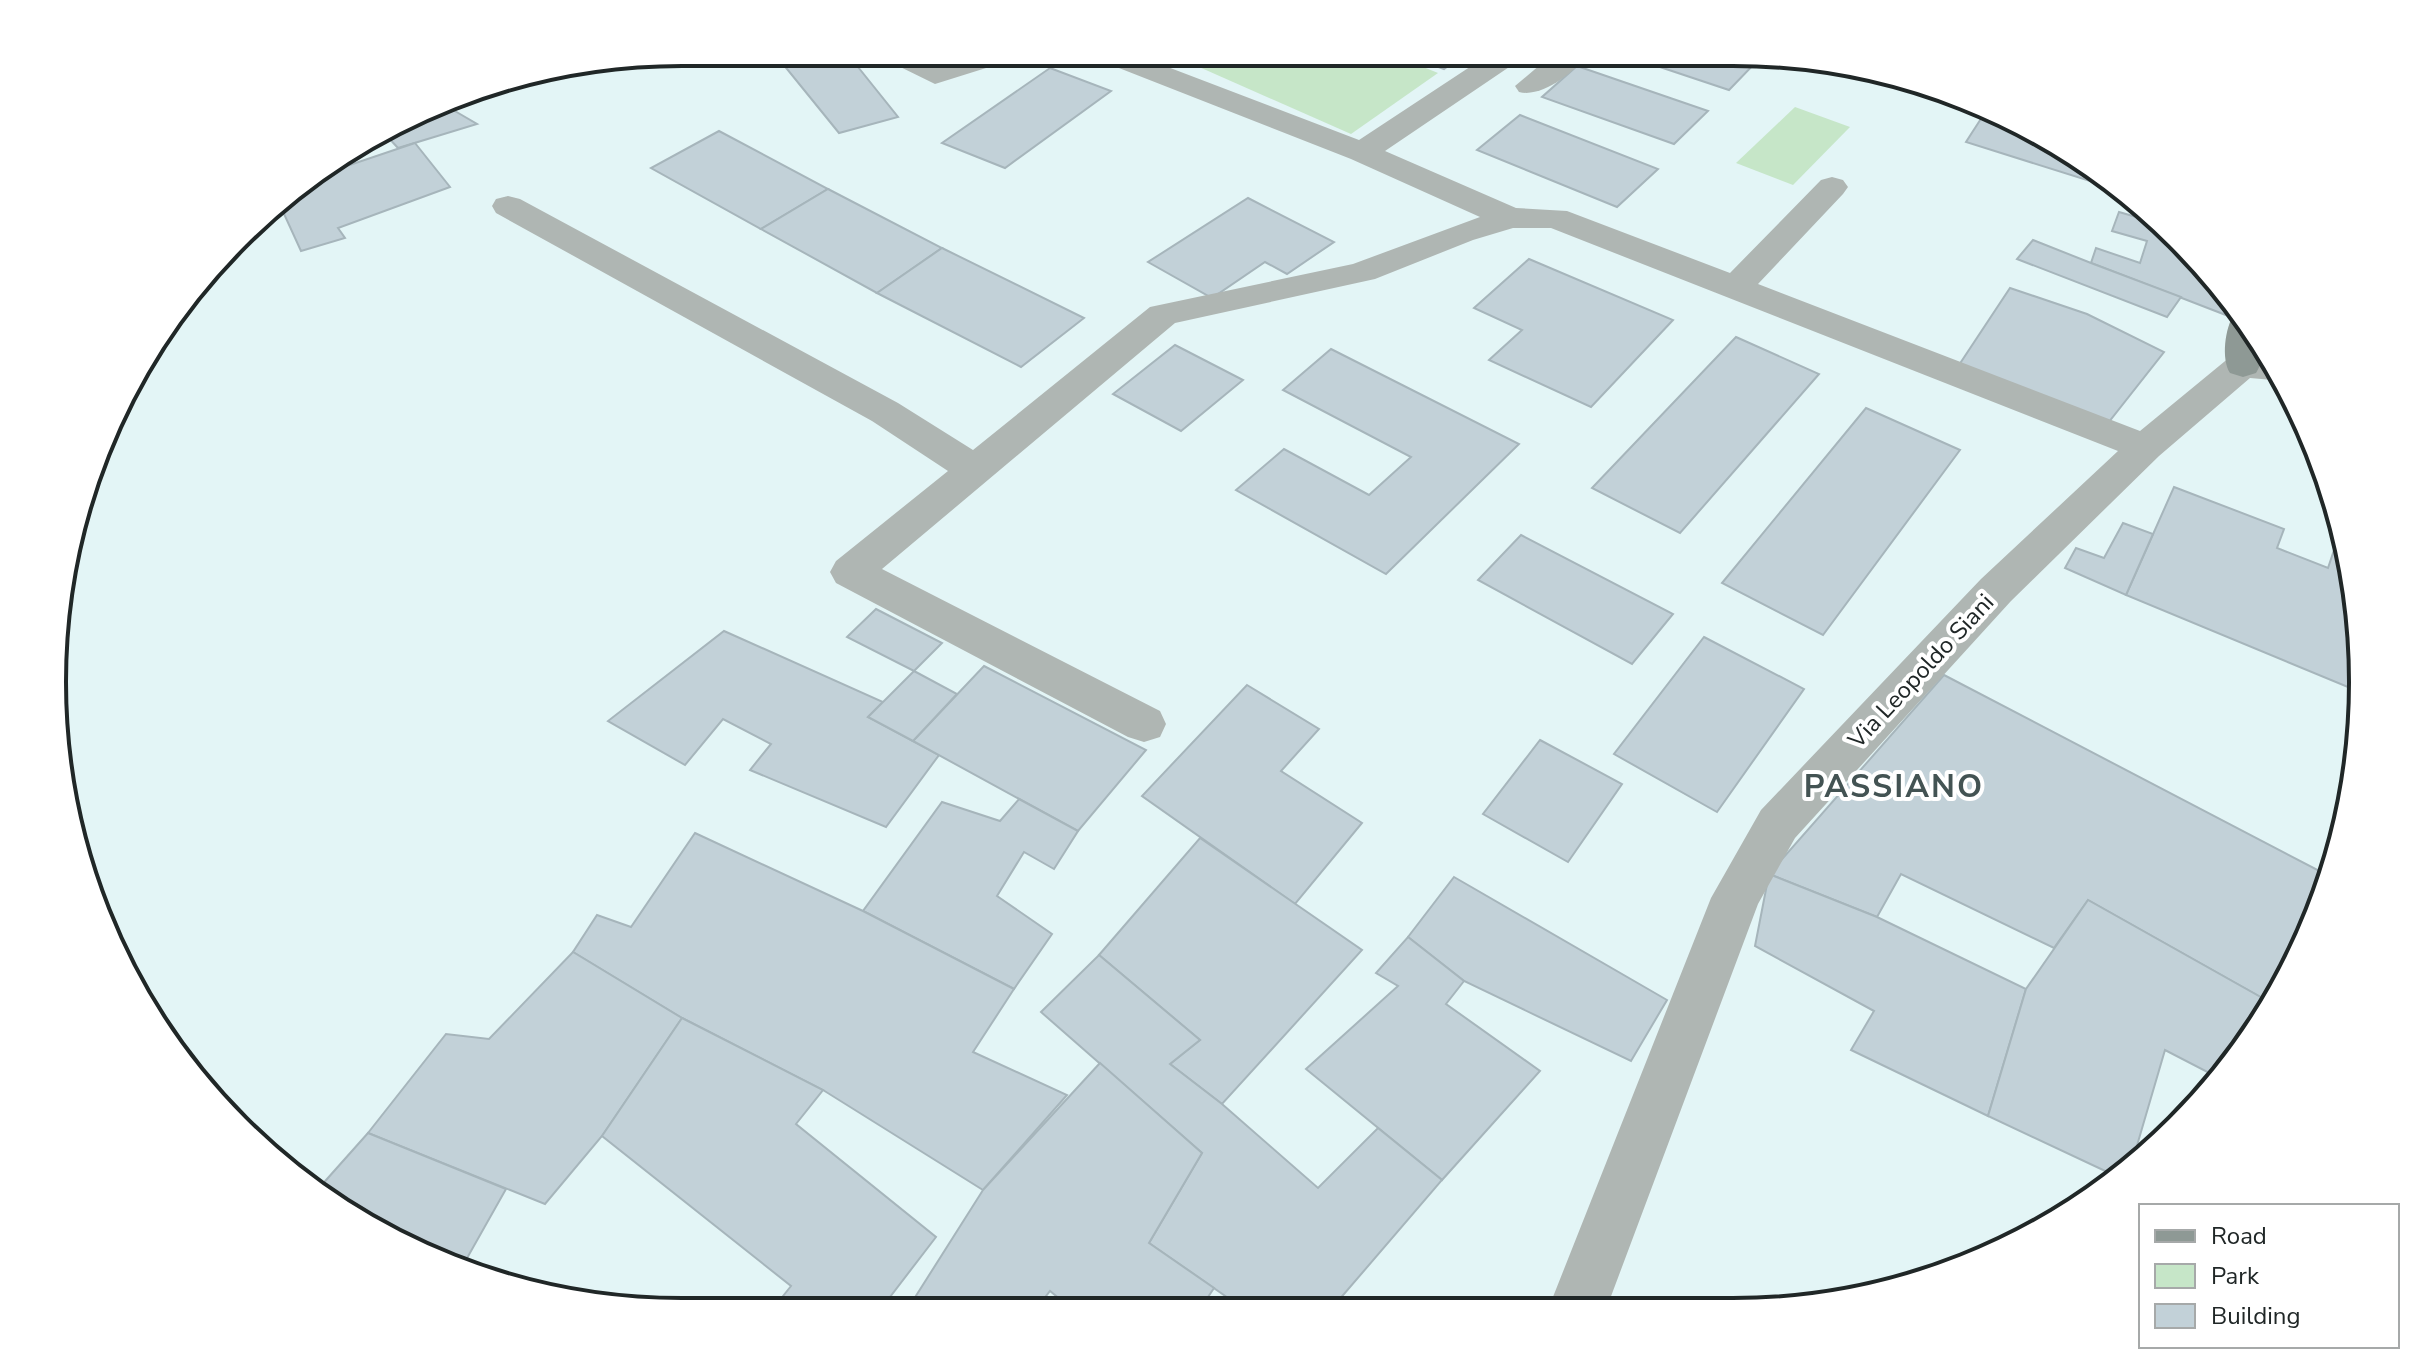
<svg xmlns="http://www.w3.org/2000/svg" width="2415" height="1364" viewBox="0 0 2415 1364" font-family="'Nunito Sans',sans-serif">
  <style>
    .green { fill: #c6e6c8 }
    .building { fill: #c2d1d8; stroke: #a6b5bb; stroke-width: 2 }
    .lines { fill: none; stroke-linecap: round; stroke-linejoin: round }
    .street { fill: #afb6b3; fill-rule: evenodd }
    .secondary { fill: #8e9995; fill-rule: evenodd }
    .labels { text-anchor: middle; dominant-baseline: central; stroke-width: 8; stroke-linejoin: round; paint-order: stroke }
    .street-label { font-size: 24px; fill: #202727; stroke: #fff }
    .district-label { font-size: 32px; font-weight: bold; letter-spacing: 2px; fill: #435353; stroke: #fff }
    .rim { fill: none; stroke: #202727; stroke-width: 4 }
  </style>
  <rect width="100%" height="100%" fill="#e3f5f6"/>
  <g class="green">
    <polygon points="1177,53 1389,53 1438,73 1351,134 1172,55"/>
    <polygon points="1795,107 1850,127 1793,185 1736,163"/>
  </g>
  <g class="building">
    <polygon points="846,52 898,117 839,133 774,53"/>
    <polygon points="1402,53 1465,53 1444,69"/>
    <polygon points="1618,53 1742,53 1759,59 1729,90"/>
    <polygon points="1577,66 1708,111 1674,144 1542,97"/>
    <polygon points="1050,68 1111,91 1005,168 942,143"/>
    <polygon points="448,107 477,124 398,148 386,135 428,113"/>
    <polygon points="1984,114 2010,119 2048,137 2122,191 1966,142"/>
    <polygon points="1520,115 1658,169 1617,207 1477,150"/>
    <polygon points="719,131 828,189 761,229 651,168"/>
    <polygon points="415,143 450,187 338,228 345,238 301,251 279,203 299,182"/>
    <polygon points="828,189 942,248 877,293 761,229"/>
    <polygon points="1248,198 1334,242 1287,274 1265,262 1212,298 1148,262"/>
    <polygon points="2119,212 2164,225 2233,299 2231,317 2091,263 2096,248 2140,263 2147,241 2112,231"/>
    <polygon points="2033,240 2091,263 2181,297 2167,317 2017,259"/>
    <polygon points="942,248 1084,318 1021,367 877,293"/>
    <polygon points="1529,259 1673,320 1591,407 1489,360 1522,330 1474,308"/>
    <polygon points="2010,288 2087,314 2164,352 2108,423 1957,368"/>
    <polygon points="1736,337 1819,374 1680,533 1592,488"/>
    <polygon points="1175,345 1243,380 1181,431 1113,394"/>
    <polygon points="1331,349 1519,444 1386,574 1236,490 1284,449 1369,495 1411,457 1283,390"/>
    <polygon points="1866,408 1960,450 1823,635 1722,583"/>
    <polygon points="2174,487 2284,529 2277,548 2328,568 2335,547 2347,552 2362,641 2360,692 2126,595"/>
    <polygon points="2123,523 2153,534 2126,595 2065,568 2076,548 2104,558"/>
    <polygon points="1521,535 1673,614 1632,664 1478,580"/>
    <polygon points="876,609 942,643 914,671 847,637"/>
    <polygon points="724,631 883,702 868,717 939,755 886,827 750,770 771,744 723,719 685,765 608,721"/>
    <polygon points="1704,637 1804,689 1717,812 1614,754"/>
    <polygon points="984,666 1146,750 1078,831 913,741"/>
    <polygon points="914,671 957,694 913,741 868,717"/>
    <polygon points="1944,675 2331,877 2273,1004 2088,900 2054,948 1901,874 1877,917 1769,874"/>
    <polygon points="1247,685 1319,729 1281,771 1362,823 1295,904 1142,796"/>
    <polygon points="1540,740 1622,784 1568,862 1483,814"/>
    <polygon points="1019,799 1078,831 1054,869 1024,852 997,896 1052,934 1014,989 863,911 942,802 1000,821"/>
    <polygon points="695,833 863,911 1014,989 973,1052 1067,1095 983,1190 823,1090 682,1018 573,952 597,915 631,927"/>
    <polygon points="1200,838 1362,950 1222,1104 1170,1064 1200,1040 1099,955"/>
    <polygon points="1769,874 1877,917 2026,989 1988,1116 1851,1050 1874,1011 1755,946"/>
    <polygon points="1454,877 1667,1000 1631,1061 1464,981 1408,937"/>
    <polygon points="2088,900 2273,1004 2217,1077 2165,1050 2131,1166 2118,1177 1988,1116 2026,989"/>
    <polygon points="1408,937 1464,981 1446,1004 1540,1071 1442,1180 1306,1069 1398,986 1376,973"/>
    <polygon points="573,952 682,1018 602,1136 545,1204 368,1133 446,1034 489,1039"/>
    <polygon points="1099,955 1200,1040 1170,1064 1222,1104 1318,1188 1378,1128 1442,1180 1332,1308 1244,1309 1149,1243 1202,1153 1041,1012"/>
    <polygon points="682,1018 823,1090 796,1124 936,1237 880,1310 772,1310 791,1286 602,1136"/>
    <polygon points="1100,1063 1202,1153 1149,1243 1214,1288 1200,1309 1072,1309 1050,1291 1036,1309 907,1310 983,1190"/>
    <polygon points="368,1133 506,1189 462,1267 464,1268 367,1227 319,1188"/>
  </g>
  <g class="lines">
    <g class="street">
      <polygon points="878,52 915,52 938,65 977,52 1022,52 1018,58 935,84 882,58"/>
      <polygon points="1091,53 1131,53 1359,140 1491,53 1526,53 1521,59 1385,151 1516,208 1567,211 1730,273 1821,180 1832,177 1843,180 1848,187 1843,194 1758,284 2140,431 2230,357 2243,353 2270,358 2284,381 2250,378 2159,456 2011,601 1795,838 1758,904 1607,1307 1549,1307 1711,898 1761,810 1981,579 2118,451 1551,228 1513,228 1473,240 1375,279 1175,323 882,569 1160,711 1166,724 1160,737 1144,742 1128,737 836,583 830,572 836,561 948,471 872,421 496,213 492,206 496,199 508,196 520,199 898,403 973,450 1150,307 1353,264 1480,217 1351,159 1096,59"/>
      <path d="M1554,53h34c-13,19 -46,45 -69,39l-4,-6z"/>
    </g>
    <path class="secondary" d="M2241,312c13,20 30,38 15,61l-13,4 -13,-4c-9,-14 -5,-45 4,-59z"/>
  </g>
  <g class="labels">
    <g class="street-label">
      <text transform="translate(1921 671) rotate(-47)">Via Leopoldo Siani</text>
    </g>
    <g class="district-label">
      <text x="1894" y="786">PASSIANO</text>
    </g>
  </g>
  <path d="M0 0H2415V1364H0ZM682 66H1733A616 616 0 0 1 2349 682V682A616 616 0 0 1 1733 1298H682A616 616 0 0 1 66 682V682A616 616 0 0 1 682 66Z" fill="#fff" fill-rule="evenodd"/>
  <path class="rim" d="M682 66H1733A616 616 0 0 1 2349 682V682A616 616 0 0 1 1733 1298H682A616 616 0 0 1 66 682V682A616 616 0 0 1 682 66Z"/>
  <rect x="2139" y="1204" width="260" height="144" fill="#ffffff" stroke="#a6a9a9" stroke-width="2"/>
  <rect x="2155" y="1230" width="40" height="12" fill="#8e9995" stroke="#a6a9a9" stroke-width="2"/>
  <text x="2211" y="1244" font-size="24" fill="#202727">Road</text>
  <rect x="2155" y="1264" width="40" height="24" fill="#c6e6c8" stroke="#a6a9a9" stroke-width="2"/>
  <text x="2211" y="1284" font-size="24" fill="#202727">Park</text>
  <rect x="2155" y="1304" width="40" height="24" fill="#c2d1d8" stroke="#a6a9a9" stroke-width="2"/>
  <text x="2211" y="1324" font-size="24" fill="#202727">Building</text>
</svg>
